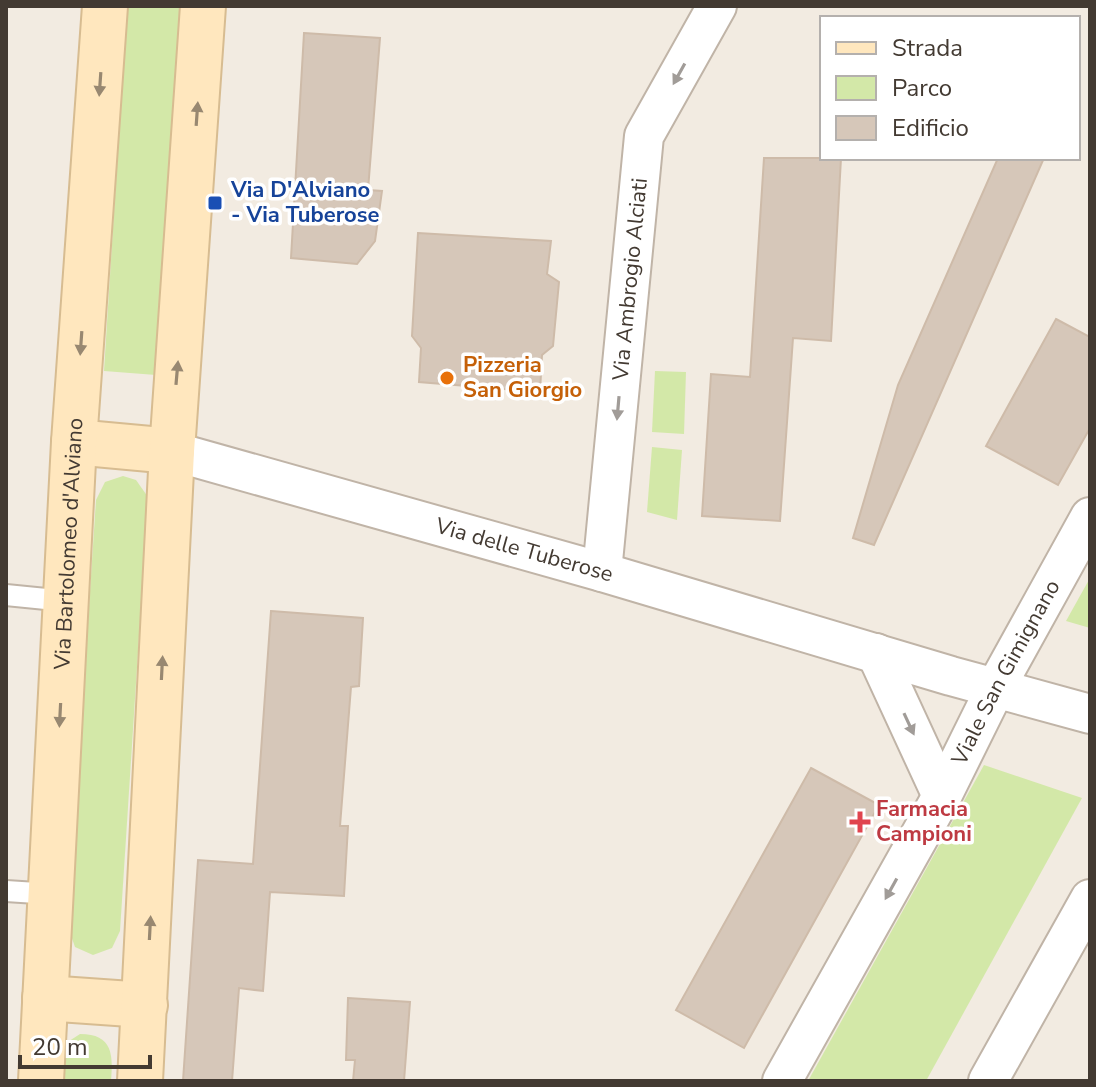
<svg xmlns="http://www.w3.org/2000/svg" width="1096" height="1087" viewBox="0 0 1096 1087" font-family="'Nunito Sans',sans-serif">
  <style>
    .green { fill: #d3e8a8 }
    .building { fill: #d6c7b9; stroke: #cebba9; stroke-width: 2 }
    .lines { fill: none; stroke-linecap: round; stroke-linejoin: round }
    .service-casing { stroke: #c0b4a7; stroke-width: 24 }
    .minor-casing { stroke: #c0b4a7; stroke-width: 42 }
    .secondary-casing { stroke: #d7bc91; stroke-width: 48 }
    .service { stroke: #fff; stroke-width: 20 }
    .minor { stroke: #fff; stroke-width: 38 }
    .secondary { stroke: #ffe7be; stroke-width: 44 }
    .oneway { fill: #a19c98 }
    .oneway2 { fill: #988871 }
    .transit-dot { fill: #1a4fb4; stroke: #fff; stroke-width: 3 }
    .food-dot { fill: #e8710a; stroke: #fff; stroke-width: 3 }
    .health-dot { fill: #e0444e; stroke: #fff; stroke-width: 3 }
    .labels { text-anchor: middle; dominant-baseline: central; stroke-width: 7; stroke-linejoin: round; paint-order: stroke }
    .transit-label { font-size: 22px; font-weight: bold; fill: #164399; stroke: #fff; text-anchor: start }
    .street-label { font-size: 22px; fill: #433a32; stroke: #fff }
    .food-label { font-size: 22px; font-weight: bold; fill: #c56008; stroke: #fff; text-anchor: start }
    .health-label { font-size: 22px; font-weight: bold; fill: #be3a42; stroke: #fff; text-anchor: start }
  </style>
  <rect width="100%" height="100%" fill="#f2ebe1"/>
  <g class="green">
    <polygon points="127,6 180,6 156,375 104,371"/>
    <polygon points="655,371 686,372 684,434 652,432"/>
    <polygon points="652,447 682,450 677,520 647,512"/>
    <polygon points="123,476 136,480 148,497 120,931 112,948 93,955 75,947 68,927 96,500 105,482"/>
    <polygon points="1090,578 1090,628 1066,621"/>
    <polygon points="984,765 1082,798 926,1081 808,1081"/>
    <path d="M80,1034c33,0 33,21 31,47h-53l5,-36z"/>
  </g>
  <g class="building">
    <polygon points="304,33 380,38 368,190 382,191 375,241 357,264 291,258"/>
    <polygon points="764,158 841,158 831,341 793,338 780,521 702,516 711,374 750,377"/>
    <polygon points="998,158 1044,158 874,545 853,538 898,385"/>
    <polygon points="418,233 551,241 547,274 559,282 553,346 542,355 540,392 419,382 421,348 412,336"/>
    <polygon points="1056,319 1090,337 1090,428 1058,485 986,446"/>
    <polygon points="271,611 363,618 359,686 351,687 340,826 348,826 344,896 270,892 263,991 239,988 232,1081 183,1081 198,860 253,864"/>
    <polygon points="811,768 879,805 744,1048 676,1010"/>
    <polygon points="348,998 410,1002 404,1081 353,1081 355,1060 346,1060"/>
  </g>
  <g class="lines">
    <g class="service-casing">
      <g id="service">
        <polyline points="6,595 66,601"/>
        <polyline points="6,891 52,894"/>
      </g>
    </g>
    <g class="minor-casing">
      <g id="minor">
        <path id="s1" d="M172,451l430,121 349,104 139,38"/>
        <path id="s2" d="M602,572l42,-436 73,-130"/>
        <polyline points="876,653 942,796"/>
        <path id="s3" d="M782,1081l160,-285 54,-109 94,-170"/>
        <polyline points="988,1081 1090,899"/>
      </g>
    </g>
    <g class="secondary-casing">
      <g id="secondary">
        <polyline points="74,442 172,451"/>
        <polyline points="45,998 145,1005"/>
        <path id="s4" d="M41,1081l33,-639 31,-436"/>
        <polyline points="140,1081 172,451 203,6"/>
      </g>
    </g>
    <use href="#service" class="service"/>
    <use href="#minor" class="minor"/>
    <use href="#secondary" class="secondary"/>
  </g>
  <defs><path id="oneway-solid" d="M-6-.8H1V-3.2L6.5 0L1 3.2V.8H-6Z" transform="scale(2)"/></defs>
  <g class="oneway">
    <use href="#oneway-solid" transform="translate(679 74) rotate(119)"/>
    <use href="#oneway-solid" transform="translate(618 408) rotate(95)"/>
    <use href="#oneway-solid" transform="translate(909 724) rotate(65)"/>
    <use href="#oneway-solid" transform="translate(891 889) rotate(119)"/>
  </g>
  <g class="oneway2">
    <use href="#oneway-solid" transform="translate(100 84) rotate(94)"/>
    <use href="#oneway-solid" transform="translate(197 114) rotate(-86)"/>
    <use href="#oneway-solid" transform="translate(81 343) rotate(94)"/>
    <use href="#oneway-solid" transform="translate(177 373) rotate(-85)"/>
    <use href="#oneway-solid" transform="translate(162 668) rotate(-87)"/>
    <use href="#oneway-solid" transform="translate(60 715) rotate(93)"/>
    <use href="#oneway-solid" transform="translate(150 928) rotate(-87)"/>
  </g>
  <rect class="transit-dot" x="207" y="195" width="16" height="16" rx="4"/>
  <circle class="food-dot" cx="447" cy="378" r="8"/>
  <path class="health-dot" d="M856 810h8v8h8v8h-8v8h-8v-8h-8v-8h8z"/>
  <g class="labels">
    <g class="transit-label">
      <text x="231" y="190">Via D'Alviano<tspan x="231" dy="25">- Via Tuberose</tspan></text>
    </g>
    <g class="street-label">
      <text stroke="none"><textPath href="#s2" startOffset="294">Via Ambrogio Alciati</textPath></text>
      <text stroke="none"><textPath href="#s4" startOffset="538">Via Bartolomeo d'Alviano</textPath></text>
      <text stroke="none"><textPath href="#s1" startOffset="366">Via delle Tuberose</textPath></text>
      <text stroke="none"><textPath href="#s3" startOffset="466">Viale San Gimignano</textPath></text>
    </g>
    <g class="food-label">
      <text x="463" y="365">Pizzeria<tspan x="463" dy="25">San Giorgio</tspan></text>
    </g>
    <g class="health-label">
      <text x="876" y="809">Farmacia<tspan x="876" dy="25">Campioni</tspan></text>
    </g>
  </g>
  <rect width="1096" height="1087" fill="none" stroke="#433a32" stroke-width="16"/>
  <rect x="820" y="16" width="260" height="144" fill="#ffffff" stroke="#b4b0ad" stroke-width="2"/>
  <rect x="836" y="42" width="40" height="12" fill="#ffe7be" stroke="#b4b0ad" stroke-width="2"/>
  <text x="892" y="56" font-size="24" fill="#433a32">Strada</text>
  <rect x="836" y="76" width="40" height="24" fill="#d3e8a8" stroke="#b4b0ad" stroke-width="2"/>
  <text x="892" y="96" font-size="24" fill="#433a32">Parco</text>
  <rect x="836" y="116" width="40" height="24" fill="#d6c7b9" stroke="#b4b0ad" stroke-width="2"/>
  <text x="892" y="136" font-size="24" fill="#433a32">Edificio</text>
  <path d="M20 1055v12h130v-12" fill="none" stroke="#433a32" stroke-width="4"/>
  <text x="32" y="1055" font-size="24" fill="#433a32" stroke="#ffffff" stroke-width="6" paint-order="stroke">20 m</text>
</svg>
